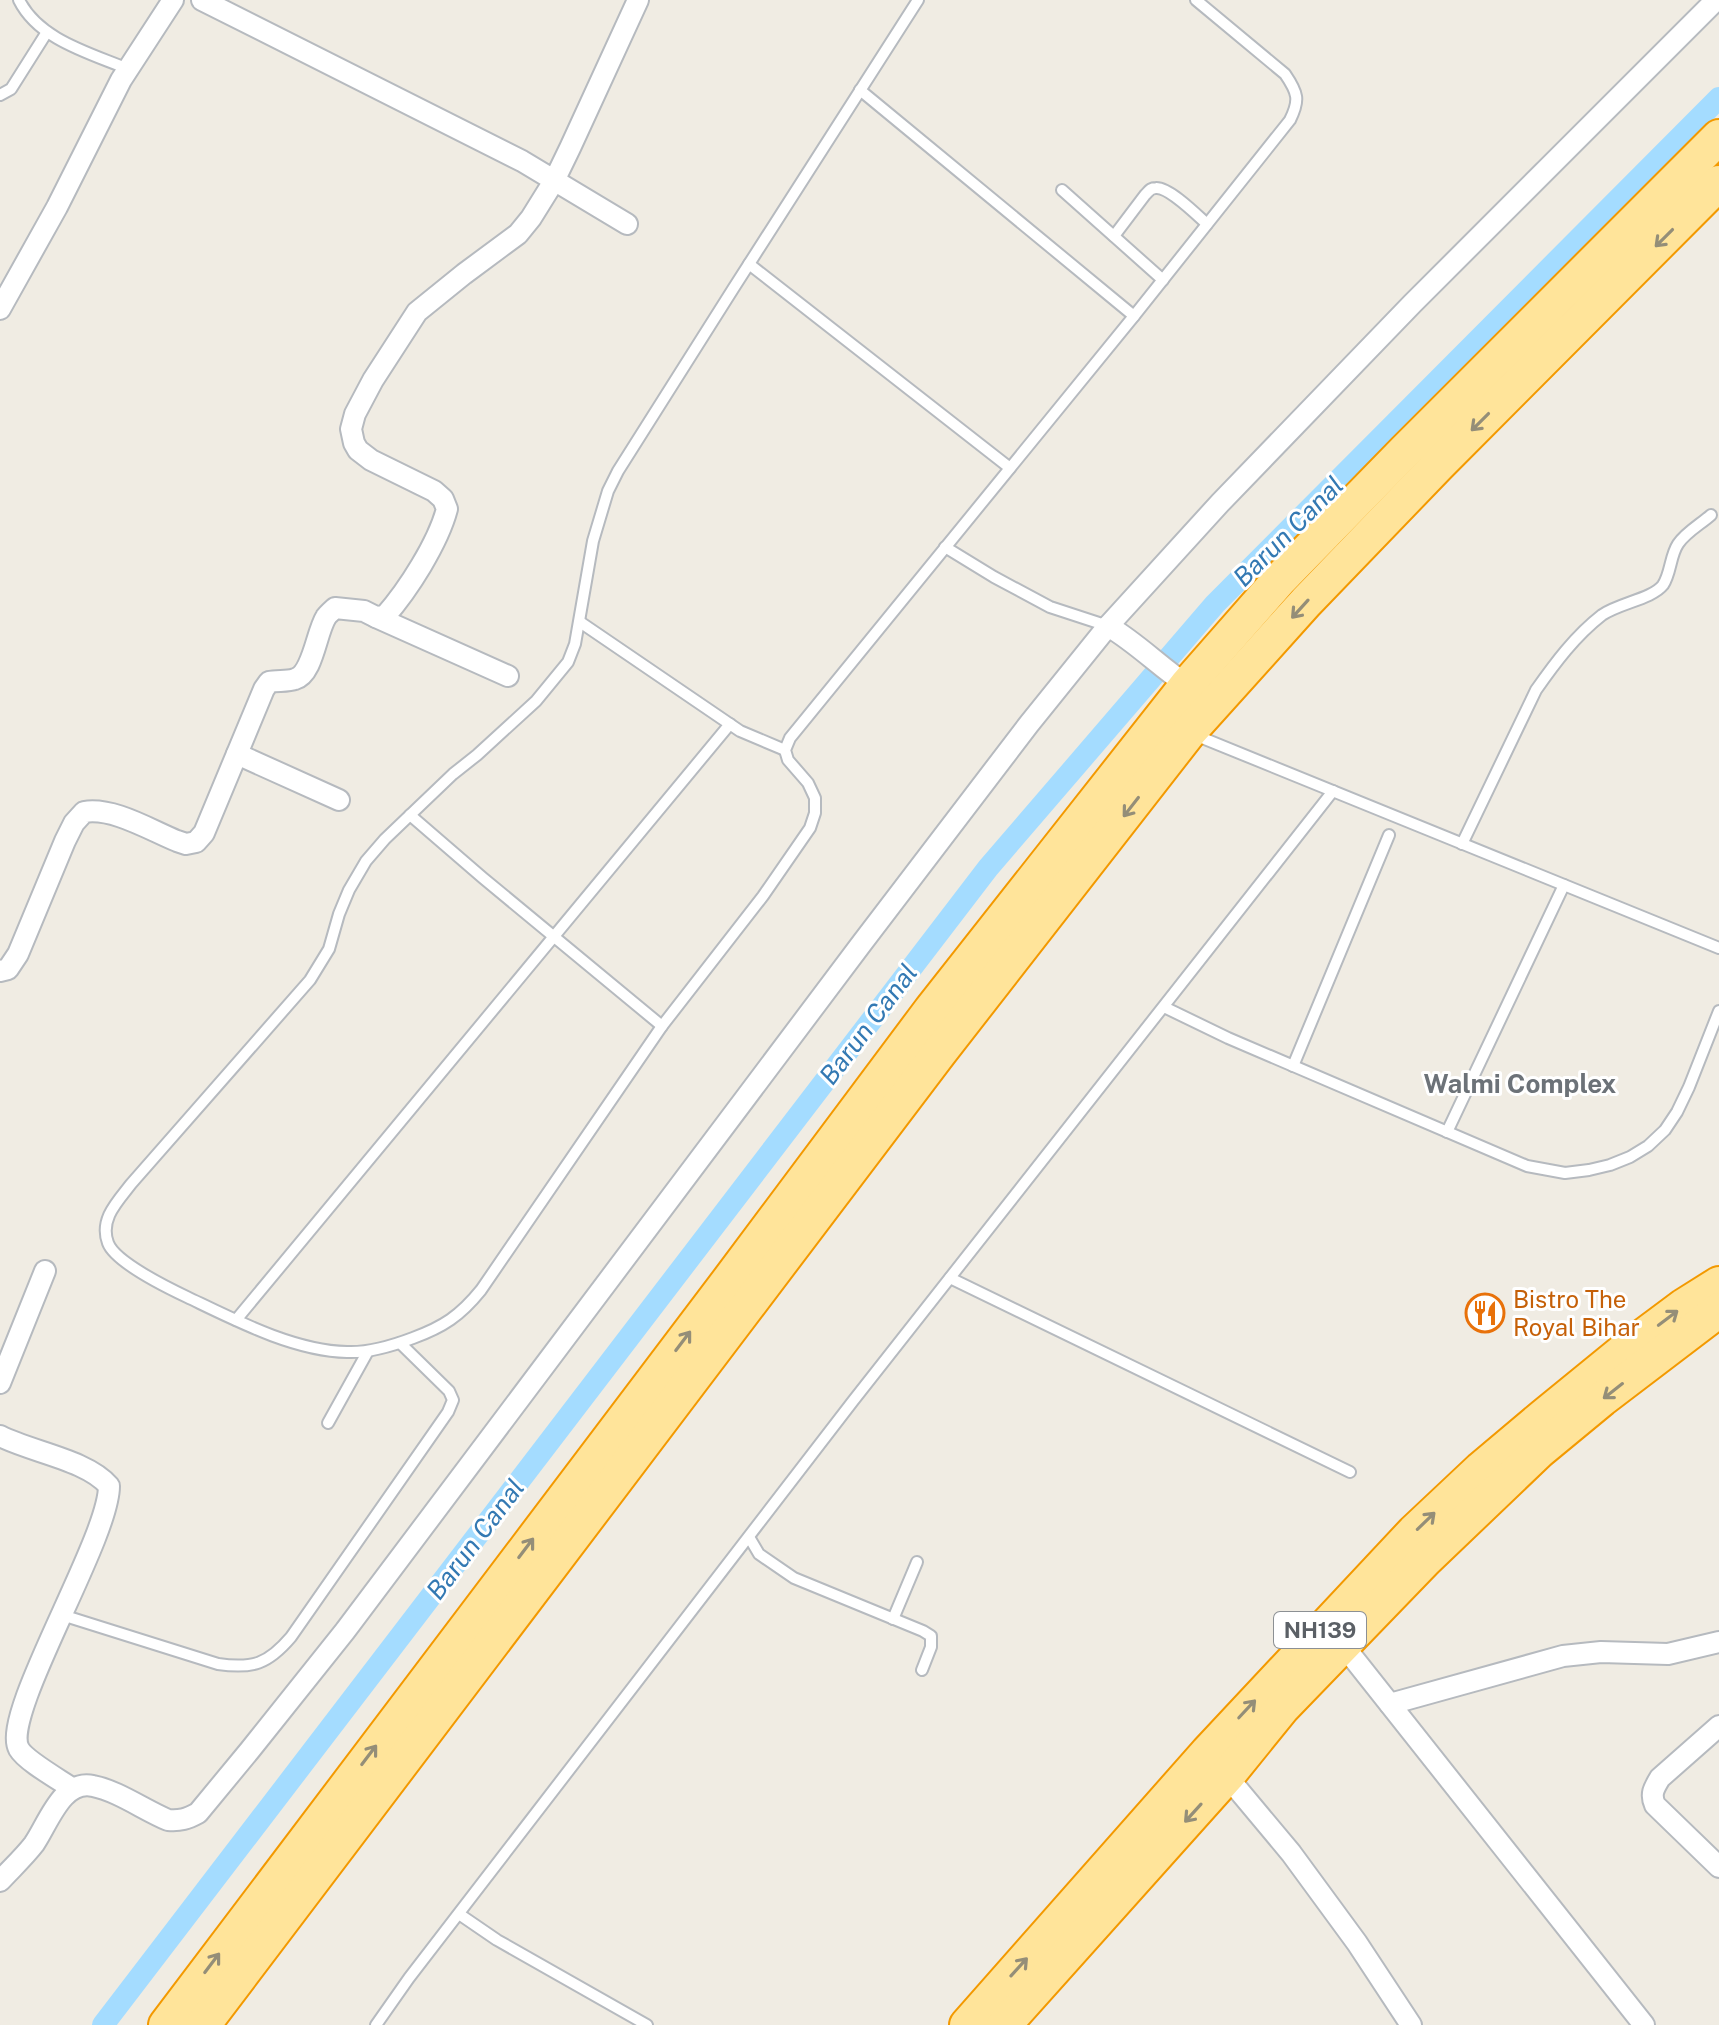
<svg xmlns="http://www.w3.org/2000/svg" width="1719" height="2025" viewBox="0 0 1719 2025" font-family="'Public Sans',sans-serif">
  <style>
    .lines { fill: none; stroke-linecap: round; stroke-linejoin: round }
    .canal { stroke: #a4dcff; stroke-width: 22 }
    .service-casing { stroke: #b6babf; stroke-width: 14 }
    .minor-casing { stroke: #b6babf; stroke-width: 24 }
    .trunk-casing { stroke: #f39900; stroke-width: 38 }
    .service { stroke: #fff; stroke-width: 10 }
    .minor { stroke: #fff; stroke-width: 20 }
    .trunk { stroke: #ffe49a; stroke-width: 34 }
    .oneway { stroke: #948e78 }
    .labels { text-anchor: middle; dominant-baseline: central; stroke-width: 6; stroke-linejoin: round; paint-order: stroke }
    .shield { fill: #fff; stroke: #8c9094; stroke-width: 2 }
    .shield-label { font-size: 22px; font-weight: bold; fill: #5b6066 }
    .food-label { font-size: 24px; fill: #c56008; stroke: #fff; text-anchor: start }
    .water-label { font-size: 26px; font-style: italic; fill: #3379b3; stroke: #fff }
    .neighbourhood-label { font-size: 26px; font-weight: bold; fill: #6c7278; stroke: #fff }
  </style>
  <rect width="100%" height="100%" fill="#f0ece3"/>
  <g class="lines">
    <polyline class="canal" points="103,2025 988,868 1215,604 1719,98"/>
    <g class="service-casing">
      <g id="service">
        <path d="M19,0c20,40 71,53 109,69"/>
        <path d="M918,0l-185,289 -115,182 -10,20 -15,50 -18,103 -7,18 -32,39 -59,54 -24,19 -68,65 -19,22 -17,29 -10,24 -10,35 -19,31 -179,204c-13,17 -32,35 -23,59 7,19 60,45 79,54 48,23 107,54 160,55 22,1 45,-6 66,-14 30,-11 47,-22 68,-48l181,-264 101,-130 47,-68 5,-15v-15l-7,-15 -20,-23 -3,-10 5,-12 344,-422 156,-196c10,-20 8,-27 -5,-46l-89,-74"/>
        <polyline points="860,90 1134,316"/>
        <polyline points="0,95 11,89 47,32"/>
        <polyline points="1062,190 1163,280"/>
        <path d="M1114,236l31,-41c4,-4 5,-7 11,-7 13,-1 41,27 51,36"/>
        <polyline points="749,264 1010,468"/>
        <polyline points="945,547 994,577 1050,607 1108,626"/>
        <polyline points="580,622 740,731 785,750"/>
        <polyline points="1195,735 1719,948"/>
        <polyline points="410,815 483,878 662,1026"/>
        <path d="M1462,844l74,-154c19,-27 39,-54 66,-75 17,-12 50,-16 61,-30 8,-12 7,-29 15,-41 8,-12 23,-20 33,-29"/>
        <polyline points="1164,1007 1228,1038 1527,1166 1565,1173 1589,1170 1610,1165 1630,1157 1648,1146 1665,1130 1677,1112 1689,1087 1719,1011"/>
        <polyline points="1293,1066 1389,835"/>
        <polyline points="1447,1132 1564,885"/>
        <polyline points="950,1278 1350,1472"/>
        <polyline points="236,1320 730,724"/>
        <polyline points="328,1423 368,1351"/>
        <polyline points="749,1537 759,1554 794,1578 923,1631 931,1636 931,1647 922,1670"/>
        <path d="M62,1615l156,49c35,5 50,0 73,-27l157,-225 5,-12 -4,-9 -49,-48"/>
        <polyline points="893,1619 917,1562"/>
        <polyline points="459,1914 497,1940 647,2025"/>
        <polyline points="376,2025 409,1978 853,1401 1333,791"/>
      </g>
    </g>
    <g class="minor-casing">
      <g id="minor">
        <polyline points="202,0 522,161 627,224"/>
        <polyline points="0,309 57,207 121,80 173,0"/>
        <polyline points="376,617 508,676"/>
        <path d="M1108,626c29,17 52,41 79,59"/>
        <polyline points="237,754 339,800"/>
        <path d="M0,971l8,-2 10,-15 47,-113 9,-18 10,-11c29,-5 66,18 93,29l9,3 10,-2 8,-9 60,-144 5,-7c8,-2 18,0 26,-3 18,-5 21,-46 31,-62 1,-2 8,-8 9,-9l29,3 12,6 9,-1c23,-26 53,-73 62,-107l-4,-10 -9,-8 -63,-31 -13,-10 -4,-7 -3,-14 4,-15 18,-34 44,-68 47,-38 54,-40 13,-16 23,-37 16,-33 68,-148"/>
        <polyline points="0,1383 45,1271"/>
        <path d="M0,1436c31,16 87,24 109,50 0,54 -109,229 -90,263 7,12 41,31 54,40"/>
        <polyline points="1343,1645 1644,2025"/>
        <polyline points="1390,1704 1563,1656 1601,1652 1668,1654 1719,1642"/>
        <path d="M1719,1726l-59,52c-6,10 -10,16 -5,27l64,62"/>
        <polyline points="1220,1768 1291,1853 1357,1943 1411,2025"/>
        <path d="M0,1881c11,-12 24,-24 34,-37 14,-20 28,-65 59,-58 25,5 51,24 75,34 12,1 19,-1 30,-7l52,-63 95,-119 517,-688 167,-219 79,-98 112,-123 192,-199 304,-304"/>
      </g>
    </g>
    <g class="trunk-casing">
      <g id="trunk">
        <polyline points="166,2025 730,1279 931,1010 1187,685 1280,579 1405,451 1719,137"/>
        <polyline points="203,2025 939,1053 1189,732 1306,602 1438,465 1719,183"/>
        <polyline points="967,2025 1208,1752 1414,1532 1481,1469 1544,1416 1625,1350 1684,1306 1719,1284"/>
        <polyline points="1004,2025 1227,1776 1282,1708 1425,1560 1539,1451 1602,1399 1719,1310"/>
      </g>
    </g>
    <use href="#service" class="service"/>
    <use href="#minor" class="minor"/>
    <use href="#trunk" class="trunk"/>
  </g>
  <defs><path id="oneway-shaft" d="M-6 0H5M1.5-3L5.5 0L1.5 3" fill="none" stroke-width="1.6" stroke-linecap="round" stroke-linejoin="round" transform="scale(2)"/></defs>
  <g class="oneway">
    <use href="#oneway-shaft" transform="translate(1664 238) rotate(135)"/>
    <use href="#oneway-shaft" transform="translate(1480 422) rotate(135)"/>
    <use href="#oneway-shaft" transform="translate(1300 609) rotate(132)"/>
    <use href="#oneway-shaft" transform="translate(1131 807) rotate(128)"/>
    <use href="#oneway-shaft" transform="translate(1668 1318) rotate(-37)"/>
    <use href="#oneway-shaft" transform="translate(683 1341) rotate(-53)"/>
    <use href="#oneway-shaft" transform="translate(1613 1391) rotate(142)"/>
    <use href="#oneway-shaft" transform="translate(1426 1521) rotate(-44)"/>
    <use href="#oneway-shaft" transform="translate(526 1548) rotate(-53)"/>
    <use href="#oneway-shaft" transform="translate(1247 1709) rotate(-47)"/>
    <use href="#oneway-shaft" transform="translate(369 1755) rotate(-53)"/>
    <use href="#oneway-shaft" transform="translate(1193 1813) rotate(132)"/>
    <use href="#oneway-shaft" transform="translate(212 1963) rotate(-53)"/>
    <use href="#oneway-shaft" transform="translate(1019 1967) rotate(-48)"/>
  </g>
  <defs>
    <g id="restaurant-ring" transform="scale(2)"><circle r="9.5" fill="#fff" stroke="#e8710a" stroke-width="1.5"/><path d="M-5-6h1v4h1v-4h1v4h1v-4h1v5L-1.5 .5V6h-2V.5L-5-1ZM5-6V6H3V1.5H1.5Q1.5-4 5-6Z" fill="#e8710a"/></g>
  </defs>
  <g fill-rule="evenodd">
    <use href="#restaurant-ring" x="1485" y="1313"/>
  </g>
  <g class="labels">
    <rect class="shield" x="1274" y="1612" width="92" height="36" rx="6"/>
    <g class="shield-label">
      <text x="1320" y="1630">NH139</text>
    </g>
    <g class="food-label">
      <text x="1513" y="1299">Bistro The<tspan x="1513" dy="28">Royal Bihar</tspan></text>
    </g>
    <g class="water-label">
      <text transform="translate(1288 531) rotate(-45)">Barun Canal</text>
      <text transform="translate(868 1024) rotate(-53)">Barun Canal</text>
      <text transform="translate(475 1539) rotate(-53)">Barun Canal</text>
    </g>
    <g class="neighbourhood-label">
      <text x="1520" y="1083">Walmi Complex</text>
    </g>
  </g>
</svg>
